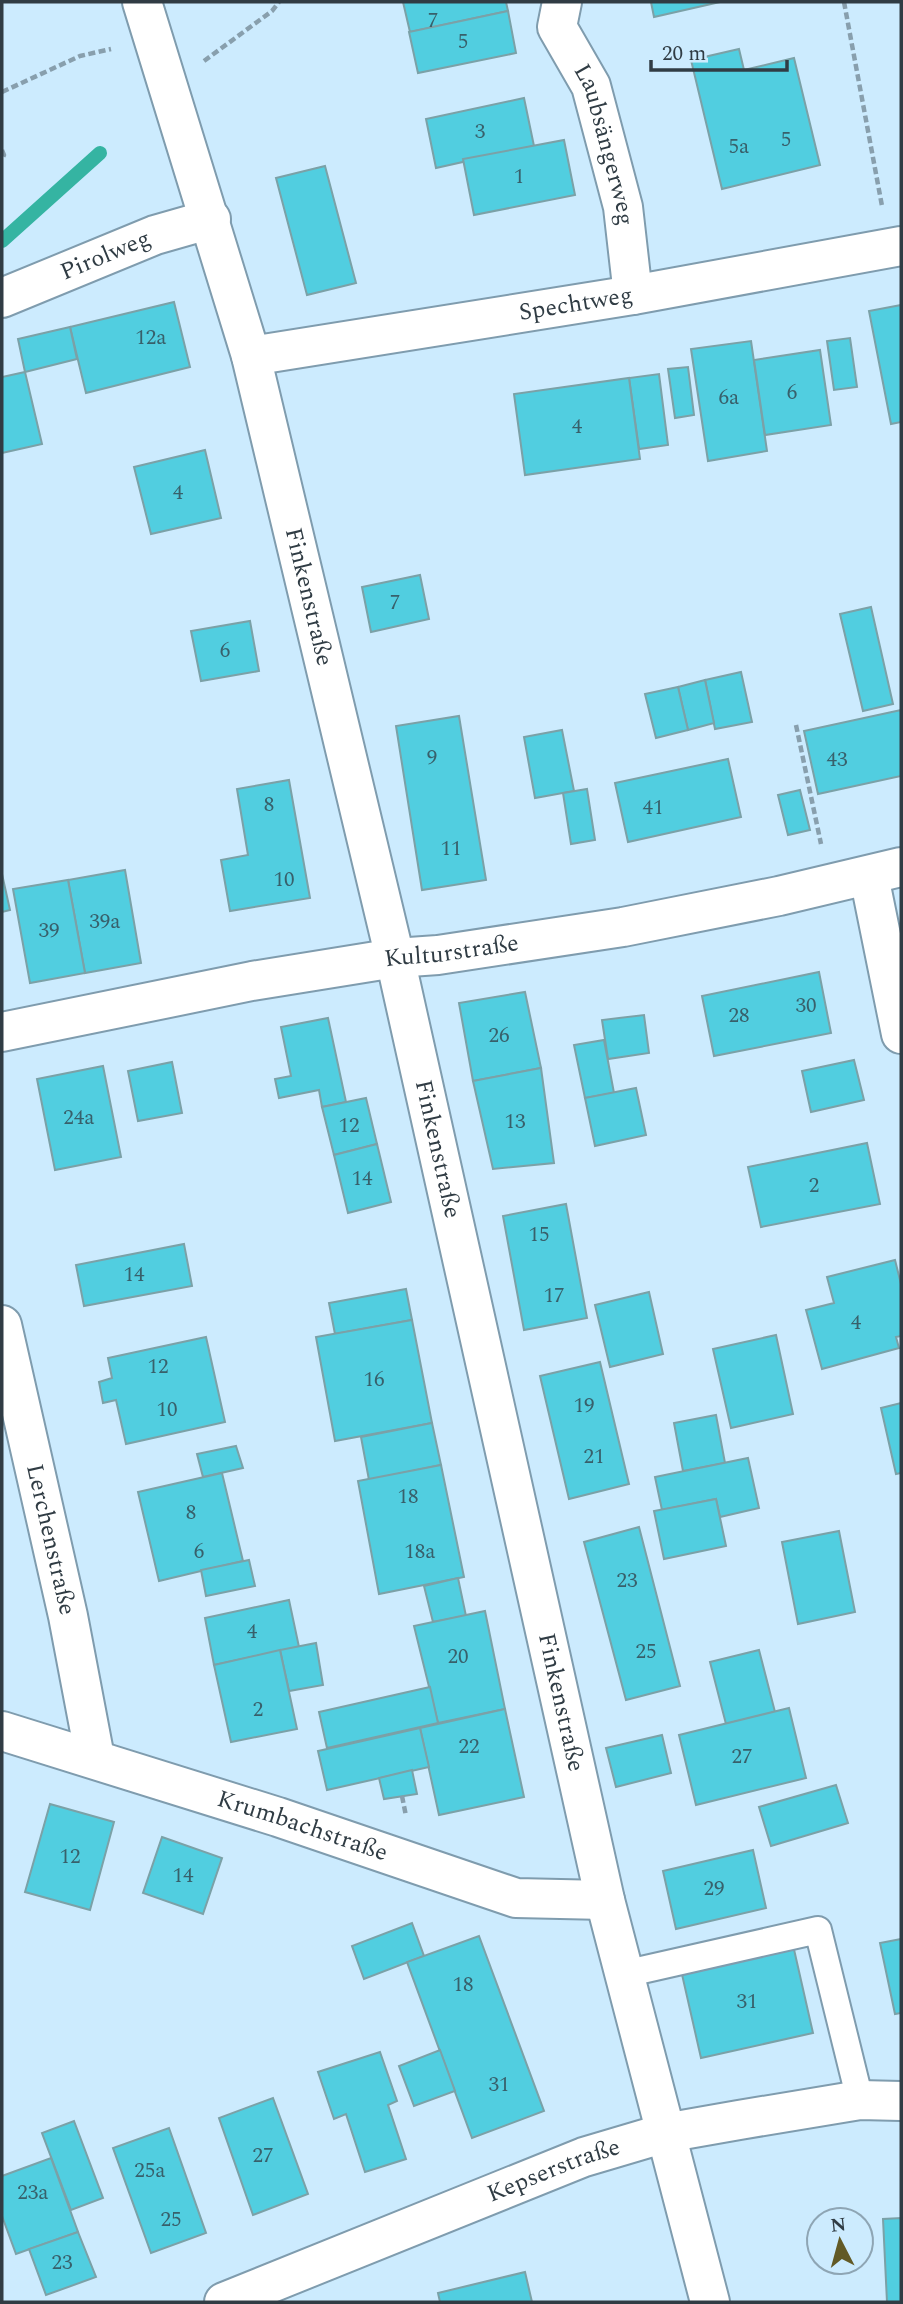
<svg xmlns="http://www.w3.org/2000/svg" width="903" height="2304" viewBox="0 0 903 2304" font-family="Spectral,serif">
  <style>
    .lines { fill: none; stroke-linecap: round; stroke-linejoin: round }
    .stream { stroke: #35b4a2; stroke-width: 14 }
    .building { fill: #51cee0; stroke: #7ba1a7; stroke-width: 2 }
    .service-casing { stroke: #7f9cae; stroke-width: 30 }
    .minor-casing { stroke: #7f9cae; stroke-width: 42 }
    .path { stroke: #889fad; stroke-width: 4.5; stroke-dasharray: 7 3.5; stroke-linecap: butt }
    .service { stroke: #fff; stroke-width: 26 }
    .minor { stroke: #fff; stroke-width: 38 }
    .labels { text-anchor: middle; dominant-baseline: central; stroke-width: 6; stroke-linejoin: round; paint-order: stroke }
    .number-label { font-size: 21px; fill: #38606b }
    .street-label { font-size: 24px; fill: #303c44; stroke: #ccebfe }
  </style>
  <rect width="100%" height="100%" fill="#ccebfe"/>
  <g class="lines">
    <polyline class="stream" points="2,241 100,153"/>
  </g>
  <g class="building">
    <polygon points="403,2 506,2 508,11 410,32"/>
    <polygon points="651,2 720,2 654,17"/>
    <polygon points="508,11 516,53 418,73 409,32"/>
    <polygon points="739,49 744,70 794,58 820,165 722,189 691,60"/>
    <polygon points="524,98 534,146 436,168 426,119"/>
    <polygon points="564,140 575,195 474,215 463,159"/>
    <polygon points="325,166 356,283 307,295 276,178"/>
    <polygon points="174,302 190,367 86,393 70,327"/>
    <polygon points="901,305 901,422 891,424 869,311"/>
    <polygon points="70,327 77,359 25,372 18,339"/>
    <polygon points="850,338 857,387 834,390 827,341"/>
    <polygon points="751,341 767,451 708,461 691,349"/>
    <polygon points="820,350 831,425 765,435 754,360"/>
    <polygon points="688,367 694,415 675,418 668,369"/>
    <polygon points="25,372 42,444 2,453 2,377"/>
    <polygon points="659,374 668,445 639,449 629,378"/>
    <polygon points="629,378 640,459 525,475 514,394"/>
    <polygon points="205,450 221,518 151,534 134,467"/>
    <polygon points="420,575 429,619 371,632 362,587"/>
    <polygon points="871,607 893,704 863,711 840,614"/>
    <polygon points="250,621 259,671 201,681 191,631"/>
    <polygon points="741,672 752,722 715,729 705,680"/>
    <polygon points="705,680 714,723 688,730 678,687"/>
    <polygon points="678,687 688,730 656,738 645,694"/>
    <polygon points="901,710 901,776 818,794 804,731"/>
    <polygon points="459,716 486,880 422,890 396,726"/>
    <polygon points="562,730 574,791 535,798 524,737"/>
    <polygon points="728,759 741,817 628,842 615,783"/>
    <polygon points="289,780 310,898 230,911 221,860 248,855 237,789"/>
    <polygon points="587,789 595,840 571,844 563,793"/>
    <polygon points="800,790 810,830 788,835 778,795"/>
    <polygon points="125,870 141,963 85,973 68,880"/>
    <polygon points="2,874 10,910 2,912"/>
    <polygon points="68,880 85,973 30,983 13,889"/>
    <polygon points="819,972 831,1033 714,1056 702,996"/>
    <polygon points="525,992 541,1068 473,1081 459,1003"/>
    <polygon points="644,1015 649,1053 608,1059 602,1020"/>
    <polygon points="328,1018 346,1102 322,1107 319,1090 279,1098 275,1079 291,1076 281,1027"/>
    <polygon points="604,1040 614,1093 585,1098 574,1045"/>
    <polygon points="854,1060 864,1100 811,1112 802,1071"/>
    <polygon points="172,1062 182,1113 138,1121 128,1071"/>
    <polygon points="103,1066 121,1157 55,1170 37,1079"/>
    <polygon points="541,1068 554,1163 493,1169 473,1081"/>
    <polygon points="636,1088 646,1135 595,1146 585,1098"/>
    <polygon points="366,1098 377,1144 334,1155 322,1107"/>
    <polygon points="867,1143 880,1204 761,1227 748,1167"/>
    <polygon points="377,1144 391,1202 348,1213 334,1155"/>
    <polygon points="566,1204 587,1318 524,1330 503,1216"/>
    <polygon points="184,1244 192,1286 84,1306 76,1265"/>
    <polygon points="895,1260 901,1284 901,1336 896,1337 899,1348 822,1369 806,1310 834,1303 827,1277"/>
    <polygon points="406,1289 412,1320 335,1334 329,1303"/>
    <polygon points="649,1292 663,1354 610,1367 595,1305"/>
    <polygon points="412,1320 432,1423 335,1441 316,1337"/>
    <polygon points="776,1335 793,1414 731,1428 713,1349"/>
    <polygon points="206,1337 225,1422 126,1444 116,1400 103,1403 99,1382 112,1378 108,1358"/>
    <polygon points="600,1362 629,1484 569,1499 540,1376"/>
    <polygon points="901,1403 901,1473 896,1474 881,1408"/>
    <polygon points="716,1415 725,1463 683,1471 674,1423"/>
    <polygon points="432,1423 441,1465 369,1480 361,1437"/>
    <polygon points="236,1446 243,1468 203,1477 197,1454"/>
    <polygon points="748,1458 759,1508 720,1517 716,1499 662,1510 655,1477"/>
    <polygon points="441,1465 464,1577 379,1594 358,1481"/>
    <polygon points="222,1473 243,1561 159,1581 138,1492"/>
    <polygon points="716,1499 726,1546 664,1559 654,1511"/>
    <polygon points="639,1527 680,1686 626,1700 584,1542"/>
    <polygon points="839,1531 855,1612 798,1624 782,1542"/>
    <polygon points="249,1560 255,1586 206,1596 201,1570"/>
    <polygon points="458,1578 466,1616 433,1622 424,1586"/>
    <polygon points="289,1600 299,1647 214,1665 205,1618"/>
    <polygon points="485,1611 505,1709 438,1723 414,1626"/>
    <polygon points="316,1643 323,1685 289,1691 280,1650"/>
    <polygon points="280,1650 297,1729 231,1742 214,1665"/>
    <polygon points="759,1650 775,1712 726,1724 710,1662"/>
    <polygon points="430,1687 438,1723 327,1748 319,1712"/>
    <polygon points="789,1708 806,1778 696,1805 679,1735"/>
    <polygon points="505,1709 524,1797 439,1815 420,1728"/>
    <polygon points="420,1728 429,1767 327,1790 318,1751"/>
    <polygon points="662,1735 671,1773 616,1787 606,1748"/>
    <polygon points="412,1770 417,1794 384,1799 379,1778"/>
    <polygon points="836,1785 848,1823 771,1846 759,1807"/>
    <polygon points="50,1804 114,1822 90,1910 25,1892"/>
    <polygon points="162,1837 222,1858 203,1914 143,1893"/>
    <polygon points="753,1850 766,1908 676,1929 663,1871"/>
    <polygon points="412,1923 424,1956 364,1979 352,1946"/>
    <polygon points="479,1936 544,2111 472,2138 407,1962"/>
    <polygon points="901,1939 901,2013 895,2014 880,1943"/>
    <polygon points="793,1945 813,2033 701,2058 681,1970"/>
    <polygon points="440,2050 455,2091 414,2106 399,2066"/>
    <polygon points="380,2052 397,2101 388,2105 406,2159 365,2172 346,2114 334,2119 318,2072"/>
    <polygon points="273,2098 308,2194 253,2215 219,2118"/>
    <polygon points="74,2121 103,2198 71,2210 42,2133"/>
    <polygon points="169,2128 206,2233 151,2253 113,2148"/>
    <polygon points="51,2158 78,2232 16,2254 2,2216 2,2176"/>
    <polygon points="901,2218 901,2302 887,2302 883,2219"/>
    <polygon points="78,2232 96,2277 46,2295 29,2249"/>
    <polygon points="525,2272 532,2302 440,2302 438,2293"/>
  </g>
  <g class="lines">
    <g class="service-casing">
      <polyline id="service" points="624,1974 818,1930 860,2100"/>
    </g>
    <g class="minor-casing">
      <g id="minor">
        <path id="s1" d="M142,2l109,354 144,602 210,942 105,402"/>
        <path id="s2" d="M562,2l-5,25 34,59 32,121 10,88"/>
        <path id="s3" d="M2,298l153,-63 56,-16"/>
        <path id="s4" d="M251,356l382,-61 268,-49"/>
        <polyline points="869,876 901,1034"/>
        <path id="s5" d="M2,1032l250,-51 143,-23 43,-3 185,-28 156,-31 122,-29"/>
        <path id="s6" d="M2,1325l66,291 27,142"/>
        <path id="s7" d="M2,1731l276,86 238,81 89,2"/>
        <path id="s8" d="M224,2302l360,-145 81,-24 74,-13 121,-20 41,1"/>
      </g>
    </g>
    <g class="path">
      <polyline points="844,2 882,206"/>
      <polyline points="204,61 272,11 279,2"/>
      <polyline points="2,92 80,56 111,49"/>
      <polyline points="2,150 4,155 2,159"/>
      <polyline points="796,725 821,844"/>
      <polyline points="402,1796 406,1816"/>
    </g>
    <use href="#service" class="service"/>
    <use href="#minor" class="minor"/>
  </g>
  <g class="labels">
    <g class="number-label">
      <text x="433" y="21">7</text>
      <text x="463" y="42">5</text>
      <text x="480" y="132">3</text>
      <text x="786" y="140">5</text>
      <text x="739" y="147">5a</text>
      <text x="519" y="177">1</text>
      <text x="151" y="338">12a</text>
      <text x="792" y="393">6</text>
      <text x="729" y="398">6a</text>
      <text x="577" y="427">4</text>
      <text x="178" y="493">4</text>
      <text x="395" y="603">7</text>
      <text x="225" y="651">6</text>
      <text x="432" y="758">9</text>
      <text x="837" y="760">43</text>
      <text x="269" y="805">8</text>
      <text x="653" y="808">41</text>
      <text x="451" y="849">11</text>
      <text x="284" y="880">10</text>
      <text x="105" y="922">39a</text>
      <text x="49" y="931">39</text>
      <text x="806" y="1006">30</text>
      <text x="739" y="1016">28</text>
      <text x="499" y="1036">26</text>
      <text x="79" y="1118">24a</text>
      <text x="515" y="1122">13</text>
      <text x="349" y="1126">12</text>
      <text x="362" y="1179">14</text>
      <text x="814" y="1186">2</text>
      <text x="539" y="1235">15</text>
      <text x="134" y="1275">14</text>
      <text x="554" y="1296">17</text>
      <text x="856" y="1323">4</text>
      <text x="158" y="1367">12</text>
      <text x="374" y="1380">16</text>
      <text x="584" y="1406">19</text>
      <text x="167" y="1410">10</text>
      <text x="594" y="1457">21</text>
      <text x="408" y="1497">18</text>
      <text x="191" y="1513">8</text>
      <text x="199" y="1552">6</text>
      <text x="420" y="1552">18a</text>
      <text x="627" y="1581">23</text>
      <text x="252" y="1632">4</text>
      <text x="646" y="1652">25</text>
      <text x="458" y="1657">20</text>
      <text x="258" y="1710">2</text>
      <text x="469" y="1747">22</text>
      <text x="742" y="1757">27</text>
      <text x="70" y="1857">12</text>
      <text x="183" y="1876">14</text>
      <text x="714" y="1889">29</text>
      <text x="463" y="1985">18</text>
      <text x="747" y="2002">31</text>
      <text x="499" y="2085">31</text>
      <text x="263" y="2156">27</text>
      <text x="150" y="2171">25a</text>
      <text x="33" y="2193">23a</text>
      <text x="171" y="2220">25</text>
      <text x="62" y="2263">23</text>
    </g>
    <g class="street-label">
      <text stroke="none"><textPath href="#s2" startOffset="154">Laubsängerweg</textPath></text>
      <text stroke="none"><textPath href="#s3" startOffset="112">Pirolweg</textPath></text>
      <text stroke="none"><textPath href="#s4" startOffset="329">Spechtweg</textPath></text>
      <text stroke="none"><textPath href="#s1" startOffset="618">Finkenstraße</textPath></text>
      <text stroke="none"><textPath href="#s5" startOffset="457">Kulturstraße</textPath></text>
      <text stroke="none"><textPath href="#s1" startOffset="1185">Finkenstraße</textPath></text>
      <text stroke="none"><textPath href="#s6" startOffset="220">Lerchenstraße</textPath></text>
      <text stroke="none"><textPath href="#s1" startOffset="1752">Finkenstraße</textPath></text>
      <text stroke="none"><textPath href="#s7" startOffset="315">Krumbachstraße</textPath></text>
      <text stroke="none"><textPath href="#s8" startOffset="355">Kepserstraße</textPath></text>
    </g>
  </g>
  <rect width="903" height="2304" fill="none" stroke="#303c44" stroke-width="7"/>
  <g transform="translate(840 2241) rotate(354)"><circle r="33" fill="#ccebfe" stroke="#8ea5b4" stroke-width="2"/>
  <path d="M0-5L12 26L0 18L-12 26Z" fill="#625a26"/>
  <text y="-10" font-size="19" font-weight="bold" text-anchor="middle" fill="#303c44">N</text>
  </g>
  <path d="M651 60v10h136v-10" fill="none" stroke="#303c44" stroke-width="3.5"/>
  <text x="662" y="60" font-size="21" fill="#303c44" stroke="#ccebfe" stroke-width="5" paint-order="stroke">20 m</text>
</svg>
